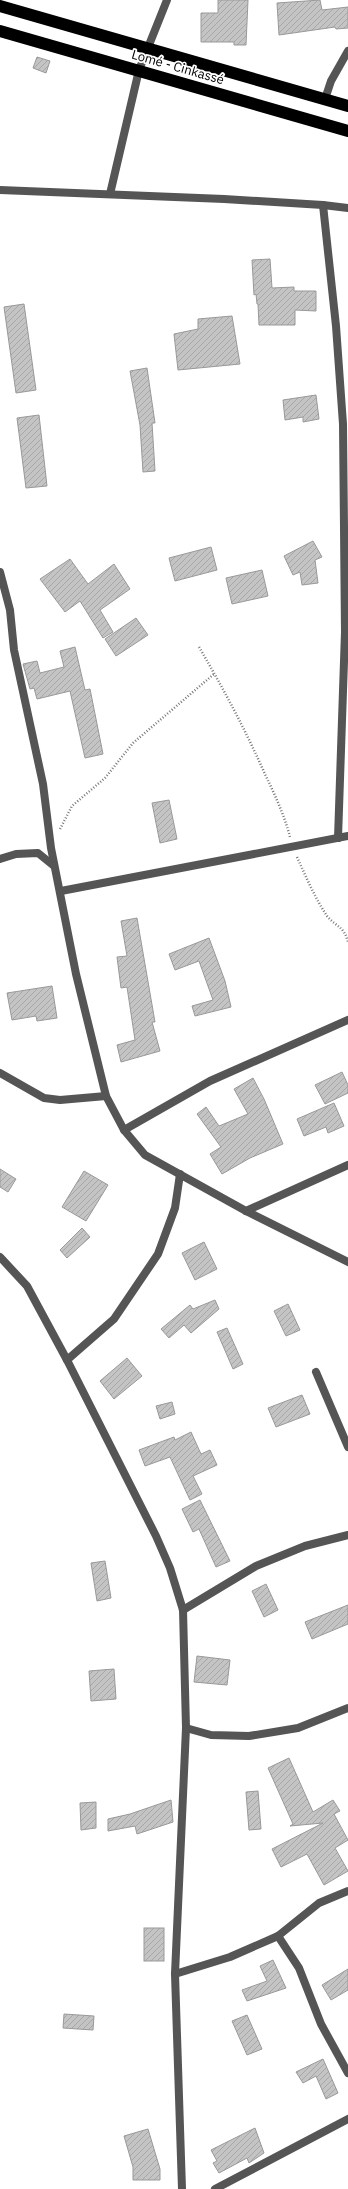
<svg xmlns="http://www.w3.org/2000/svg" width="348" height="2189" viewBox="0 0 348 2189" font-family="'IBM Plex Sans',sans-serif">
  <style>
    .building { fill: url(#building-hatch); stroke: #999 }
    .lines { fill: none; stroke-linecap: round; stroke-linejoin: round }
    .path { stroke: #777; stroke-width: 2.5; stroke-dasharray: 1 2; stroke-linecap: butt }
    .street { stroke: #555; stroke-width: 8 }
    .highway { stroke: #000; stroke-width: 12 }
    .labels { text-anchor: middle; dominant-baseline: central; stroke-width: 3.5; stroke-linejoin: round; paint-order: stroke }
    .street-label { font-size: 13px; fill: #000; stroke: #fff }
  </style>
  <defs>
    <pattern id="building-hatch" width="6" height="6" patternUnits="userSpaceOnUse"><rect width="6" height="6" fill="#c4c4c4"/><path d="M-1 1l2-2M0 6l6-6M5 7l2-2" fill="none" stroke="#a7a7a7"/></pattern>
  </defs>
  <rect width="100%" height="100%" fill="#fff"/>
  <g class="building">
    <polygon points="218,0 248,0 246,45 234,45 234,42 201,42 201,13 218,13"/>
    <polygon points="320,0 322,10 348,7 348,28 336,29 335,27 279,35 277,3"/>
    <polygon points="37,57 50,61 46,73 33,68"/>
    <polygon points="270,259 272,288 294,287 294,291 316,291 316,311 295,310 295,325 259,325 258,304 257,304 256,294 254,295 252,260"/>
    <polygon points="24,304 36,390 16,393 4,307"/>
    <polygon points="232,316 240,364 178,370 174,334 198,329 198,319"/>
    <polygon points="147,368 155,423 152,423 155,471 143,472 140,425 130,371"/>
    <polygon points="316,395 319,419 303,422 303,417 285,420 283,400"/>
    <polygon points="39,415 47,486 26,488 17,418"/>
    <polygon points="313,541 322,557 315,560 318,583 302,585 300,572 293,575 284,556"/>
    <polygon points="211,547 217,570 175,581 169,558"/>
    <polygon points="70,559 88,584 114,564 130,589 100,610 113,632 103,638 80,601 65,612 40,579"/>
    <polygon points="262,570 268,596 232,604 226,578"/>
    <polygon points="136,618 148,635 116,656 105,639"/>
    <polygon points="75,647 85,690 90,689 103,754 85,758 70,691 37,699 34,688 30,689 23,664 37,661 40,673 64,667 60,651"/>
    <polygon points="169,800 177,839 160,843 152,803"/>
    <polygon points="137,918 155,1022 152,1022 160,1051 121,1062 117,1045 135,1040 127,987 121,988 117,957 127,956 121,921"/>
    <polygon points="209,938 225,981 231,1007 195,1016 192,1006 213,1000 199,961 175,970 169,954"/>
    <polygon points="52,986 57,1018 37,1021 36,1016 12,1020 7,993"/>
    <polygon points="342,1072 348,1085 348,1093 325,1104 315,1085"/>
    <polygon points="253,1078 264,1099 283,1144 250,1158 222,1174 210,1154 221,1147 197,1114 206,1107 219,1126 248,1114 234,1089"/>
    <polygon points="334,1103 344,1126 328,1133 326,1127 304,1136 297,1119"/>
    <polygon points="0,1169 16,1179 8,1192 0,1187"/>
    <polygon points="84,1171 108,1185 86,1221 62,1207"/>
    <polygon points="82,1228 90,1237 67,1258 60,1250"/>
    <polygon points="204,1242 217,1269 195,1280 182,1253"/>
    <polygon points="215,1300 219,1309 191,1333 184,1325 169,1338 161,1329 190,1305 193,1309"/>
    <polygon points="288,1304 300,1330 286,1336 274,1311"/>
    <polygon points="227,1328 243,1364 233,1369 217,1332"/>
    <polygon points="127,1358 142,1376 114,1399 100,1381"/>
    <polygon points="302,1395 310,1414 276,1427 268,1408"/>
    <polygon points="172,1402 175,1414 160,1419 156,1406"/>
    <polygon points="191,1432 201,1454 210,1450 217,1465 193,1476 202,1494 190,1500 170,1457 145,1466 139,1450 174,1437 175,1440"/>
    <polygon points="200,1500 230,1561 216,1567 199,1529 193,1532 182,1509"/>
    <polygon points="105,1561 111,1598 97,1601 91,1563"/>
    <polygon points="266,1584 278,1610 264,1617 252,1591"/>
    <polygon points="348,1605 348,1624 312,1639 305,1622"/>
    <polygon points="197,1656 230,1660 227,1685 194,1682"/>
    <polygon points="114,1669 116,1699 91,1701 89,1671"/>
    <polygon points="289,1758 313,1812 333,1800 340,1811 334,1814 348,1840 335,1848 348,1871 324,1885 307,1854 281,1867 272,1849 323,1823 290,1826 293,1824 268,1768"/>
    <polygon points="258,1791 261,1829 249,1830 246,1792"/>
    <polygon points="171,1800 173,1822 137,1834 135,1826 108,1831 108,1819 130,1814"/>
    <polygon points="96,1802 96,1828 81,1830 80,1803"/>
    <rect x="144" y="1928" width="20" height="33"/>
    <polygon points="273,1960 286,1988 247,2001 242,1990 267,1981 260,1966"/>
    <polygon points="348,1969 348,1990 331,2000 322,1985"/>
    <polygon points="64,2014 94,2016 93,2030 63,2028"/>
    <polygon points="247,2015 262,2049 247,2055 232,2021"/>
    <polygon points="323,2059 338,2093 326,2099 316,2076 303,2083 296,2072"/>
    <polygon points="255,2128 264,2153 249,2163 247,2158 219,2173 213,2163 217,2161 211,2150"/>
    <polygon points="148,2129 160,2169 160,2180 133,2180 133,2167 124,2136"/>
  </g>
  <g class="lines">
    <g class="path">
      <path d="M199,647c24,41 46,82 65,125 10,21 20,42 26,65"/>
      <polyline points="60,829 72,806 105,778 133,743 214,674"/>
      <path d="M297,857c9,20 18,41 30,59 9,11 17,10 21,26"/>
    </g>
    <g class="street">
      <polyline points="325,99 331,81 348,51"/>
      <polyline points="0,190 224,199 323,205 348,208"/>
      <polyline points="110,194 139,70 167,0"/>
      <polyline points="323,205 336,326 343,424 345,632 338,838"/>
      <polyline points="0,572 10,610 14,650 43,784 51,848 76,974 106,1096"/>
      <polyline points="0,859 16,854 38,853 54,866"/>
      <polyline points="61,891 348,836"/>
      <polyline points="0,1073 44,1098 60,1100 106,1096 124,1130 145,1155 246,1211 348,1262"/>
      <polyline points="124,1130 210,1081 348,1020"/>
      <polyline points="246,1211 348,1165"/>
      <polyline points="0,1257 27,1286 67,1360 156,1536 170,1568 183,1610 186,1728 175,1974 182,2189"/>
      <polyline points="67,1360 114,1319 158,1254 175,1208 180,1174"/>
      <polyline points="316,1372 348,1447"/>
      <polyline points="183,1610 256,1566 305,1546 348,1535"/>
      <polyline points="186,1728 211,1735 249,1736 298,1728 348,1708"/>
      <polyline points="278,1936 299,1968 321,2024 348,2073"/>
      <polyline points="175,1974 230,1957 278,1936 319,1903 348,1891"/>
      <polyline points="215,2189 348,2119"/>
    </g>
    <g class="highway">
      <polyline points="0,6 348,106"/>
      <polyline points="0,31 348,131"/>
    </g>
  </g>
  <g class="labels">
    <g class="street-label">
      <text transform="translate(178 67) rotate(16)">Lomé - Cinkassé</text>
    </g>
  </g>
</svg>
